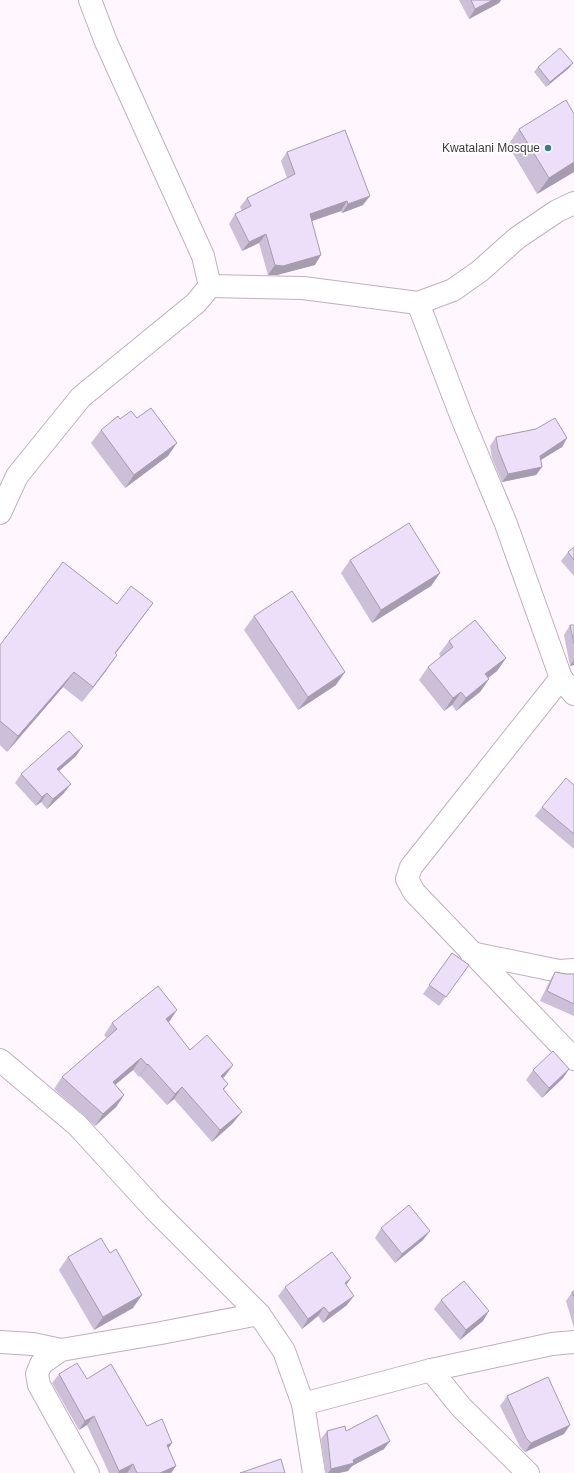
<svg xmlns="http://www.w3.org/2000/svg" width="574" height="1473" viewBox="0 0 574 1473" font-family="Helvetica,sans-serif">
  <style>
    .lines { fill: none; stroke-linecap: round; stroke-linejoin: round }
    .street-casing { stroke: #c1afbd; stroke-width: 24 }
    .street { stroke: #fff; stroke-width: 22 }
    .wall { fill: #ccbfd7 }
    .shaded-wall { fill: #a69baf }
    .building { fill: #eddefa; stroke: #a69baf }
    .poi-dot { fill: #377e89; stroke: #fff; stroke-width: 1.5 }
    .labels { text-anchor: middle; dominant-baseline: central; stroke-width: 3.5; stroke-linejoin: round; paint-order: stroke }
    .poi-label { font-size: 12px; fill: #40383e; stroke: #fff; text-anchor: end }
  </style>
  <rect width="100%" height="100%" fill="#fff7fd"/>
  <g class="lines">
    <g class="street-casing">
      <g id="street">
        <polyline points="210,286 303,288 418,303 453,290 480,271 517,238 557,211 574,203"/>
        <polyline points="418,303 462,418 506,524 561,678 574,694"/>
        <polyline points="0,513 17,476 81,397 196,303 210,286 203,256 106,42 90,0"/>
        <polyline points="561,678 411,867 407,879 414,892 574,1059"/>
        <polyline points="471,953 559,971 574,970"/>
        <polyline points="0,1060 77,1125 154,1209 259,1314 284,1351 303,1404 314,1473"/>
        <polyline points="0,1342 33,1344 61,1350"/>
        <polyline points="431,1370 461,1407 528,1473"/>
        <polyline points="303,1404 431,1370 552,1344 574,1342"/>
        <polyline points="88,1473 39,1385 37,1374 41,1364 61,1350 161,1333 259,1314"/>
      </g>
    </g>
    <use href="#street" class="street"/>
  </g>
  <g class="wall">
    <polygon points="459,0 501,0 499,3 469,19"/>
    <polygon points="573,63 569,68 546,87 534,72 538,67"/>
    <polygon points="574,114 574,172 537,194 508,145 519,129"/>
    <polygon points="287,152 363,205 342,213 341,211 312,221 315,265 277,275 268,275 259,243 242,251 229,224 235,214 242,211 240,207 247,198 287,178 281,161"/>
    <polygon points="120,419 168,456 125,488 91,443 101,430"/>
    <polygon points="496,437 567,438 562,447 541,460 542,467 536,475 502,482 492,458 490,446"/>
    <polygon points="574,547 574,576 561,561 568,552"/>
    <polygon points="350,560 440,573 431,586 372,623 341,573"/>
    <polygon points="153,603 142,618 115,654 106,671 82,702 63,687 7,752 0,745 0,645 117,604"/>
    <polygon points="254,616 336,685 298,710 244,630"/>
    <polygon points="570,625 574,625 574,665 570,666 564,635"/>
    <polygon points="449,641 506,658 497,671 488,678 489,679 480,692 456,711 452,705 444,711 419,680 428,667 441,657 439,654"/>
    <polygon points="76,756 59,771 64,793 47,809 41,802 36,806 15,783 21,774"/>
    <polygon points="574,785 574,849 535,816 542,807"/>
    <polygon points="452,953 469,965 439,1006 423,994"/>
    <polygon points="555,972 566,974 574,974 574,1016 540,1001 549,982"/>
    <polygon points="168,1022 190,1050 233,1065 225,1076 223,1078 228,1084 224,1090 233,1123 212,1142 174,1099 167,1105 140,1076 139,1077 133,1070 115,1085 124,1095 116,1107 95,1126 54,1089 62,1077 107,1038 104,1035 112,1023 169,1022"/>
    <polygon points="569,1069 563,1078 542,1098 526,1080 533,1070"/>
    <polygon points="381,1228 423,1240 395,1263 375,1238"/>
    <polygon points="68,1257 133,1308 94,1330 59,1270"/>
    <polygon points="351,1278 346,1285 347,1305 323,1323 318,1316 302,1329 278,1296 285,1287"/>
    <polygon points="574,1291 574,1328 566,1301 572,1292"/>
    <polygon points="441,1300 483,1321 460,1340 434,1309"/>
    <polygon points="59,1374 87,1379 147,1426 172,1443 168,1448 176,1466 171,1473 109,1473 87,1425 79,1430 52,1383"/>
    <polygon points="507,1396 564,1434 525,1452 520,1447 500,1406"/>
    <polygon points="327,1431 346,1431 384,1449 352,1466 348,1471 339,1473 325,1473 321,1439"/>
  </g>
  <g class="shaded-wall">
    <polygon points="493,0 501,0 499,3 469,19 475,9"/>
    <polygon points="573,63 569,68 546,87 550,82"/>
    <polygon points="574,162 574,172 537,194 549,178"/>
    <polygon points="370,196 363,205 342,213 348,204"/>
    <polygon points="347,201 341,211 303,224 310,214"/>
    <polygon points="266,234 259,243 242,251 249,242"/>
    <polygon points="321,255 315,265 277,275 268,275 275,265"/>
    <polygon points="567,438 562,447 534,464 540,456"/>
    <polygon points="177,443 168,456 125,488 134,475"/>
    <polygon points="542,467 536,475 502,482 508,474"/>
    <polygon points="440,573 431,586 372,623 381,610"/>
    <polygon points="153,603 142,618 104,669 115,653"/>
    <polygon points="117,655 106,671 82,702 93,687"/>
    <polygon points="506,658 497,671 476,688 485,674"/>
    <polygon points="574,660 574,665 570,666"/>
    <polygon points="74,672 63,687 7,752 18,736"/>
    <polygon points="345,672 336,685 298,710 308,697"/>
    <polygon points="489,679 480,692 456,711 466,698"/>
    <polygon points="461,692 452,705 444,711 453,698"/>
    <polygon points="83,746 76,756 51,778 57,769"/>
    <polygon points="71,784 64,793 47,809 53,799"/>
    <polygon points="47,793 41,802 36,806 42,797"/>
    <polygon points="177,1010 169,1022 158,1031 166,1019"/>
    <polygon points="141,1058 133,1070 104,1094 113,1082"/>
    <polygon points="148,1064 140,1076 139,1077 147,1065"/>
    <polygon points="233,1065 225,1076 213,1087 221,1076"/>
    <polygon points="569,1069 563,1078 542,1098 549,1088"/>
    <polygon points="182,1087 174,1099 167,1105 175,1094"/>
    <polygon points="124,1095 116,1107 95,1126 103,1114"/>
    <polygon points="242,1112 233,1123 212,1142 220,1130"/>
    <polygon points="430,1231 423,1240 395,1263 402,1254"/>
    <polygon points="351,1278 344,1288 345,1283"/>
    <polygon points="142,1295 133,1308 94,1330 103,1317"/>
    <polygon points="354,1296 347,1305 323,1323 329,1313"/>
    <polygon points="324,1307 318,1316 302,1329 308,1319"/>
    <polygon points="489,1311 483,1321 460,1340 466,1330"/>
    <polygon points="94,1416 87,1425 79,1430 85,1421"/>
    <polygon points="570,1425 564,1434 525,1452 531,1443"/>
    <polygon points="390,1441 384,1449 352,1466 348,1471 339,1473 328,1473 331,1469 353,1460"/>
    <polygon points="172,1443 166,1452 167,1445"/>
    <polygon points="133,1464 127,1473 118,1473 119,1471"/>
    <polygon points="176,1466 171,1473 160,1473"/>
  </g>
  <g class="building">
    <polygon points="471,0 493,0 475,9"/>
    <polygon points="560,48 573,63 550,82 538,67"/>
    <polygon points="566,100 574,114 574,162 549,178 519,129"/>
    <polygon points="345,130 370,196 348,204 347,201 310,214 321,255 283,266 275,265 266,234 249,242 235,214 251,206 247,198 295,174 287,152"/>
    <polygon points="151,408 177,443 134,475 101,430 118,416 120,419 131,411 137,418"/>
    <polygon points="555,418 567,438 540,456 542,467 508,474 498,449 496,437 536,429"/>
    <polygon points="409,523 440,573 381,610 350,560"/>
    <polygon points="574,547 574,560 568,552"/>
    <polygon points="63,562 117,604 131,586 153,603 115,653 117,655 93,687 74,672 18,736 0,721 0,645"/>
    <polygon points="292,591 345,672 308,697 254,616"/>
    <polygon points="475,620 506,658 485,674 489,679 466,698 461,692 453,698 428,667 453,647 449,641"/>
    <polygon points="570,625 574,625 574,644"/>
    <polygon points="69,731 83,746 57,769 71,784 53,799 47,793 42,797 21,774"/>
    <polygon points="566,778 574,785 574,834 542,807"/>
    <polygon points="452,953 469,965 446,997 429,985"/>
    <polygon points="555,972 566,974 574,974 574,1004 547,991"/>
    <polygon points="158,986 177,1010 166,1019 190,1050 207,1035 233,1065 221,1076 228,1084 223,1089 242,1112 220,1130 182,1087 175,1094 148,1064 147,1065 141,1058 113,1082 124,1095 103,1114 62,1077 117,1029 112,1023"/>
    <polygon points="553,1051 569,1069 549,1088 533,1070"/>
    <polygon points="409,1205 430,1231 402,1254 381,1228"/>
    <polygon points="101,1238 110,1253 116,1249 142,1295 103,1317 68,1257"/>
    <polygon points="332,1252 351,1278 345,1283 354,1296 329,1313 324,1307 308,1319 285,1287"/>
    <polygon points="464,1281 489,1311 466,1330 441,1300"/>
    <polygon points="574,1291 574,1297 572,1292"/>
    <polygon points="77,1363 87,1379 111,1364 147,1426 162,1419 172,1443 167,1445 176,1466 160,1473 137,1473 133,1464 119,1471 94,1416 85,1421 59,1374"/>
    <polygon points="548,1377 570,1425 531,1443 526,1438 507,1396"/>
    <polygon points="377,1415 390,1441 353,1460 354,1463 331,1469 327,1431 345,1426 346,1431"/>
    <polygon points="281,1459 285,1473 240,1473"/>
  </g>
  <circle class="poi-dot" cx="548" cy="148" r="4"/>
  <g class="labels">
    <g class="poi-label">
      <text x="540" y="148">Kwatalani Mosque</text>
    </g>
  </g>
</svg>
